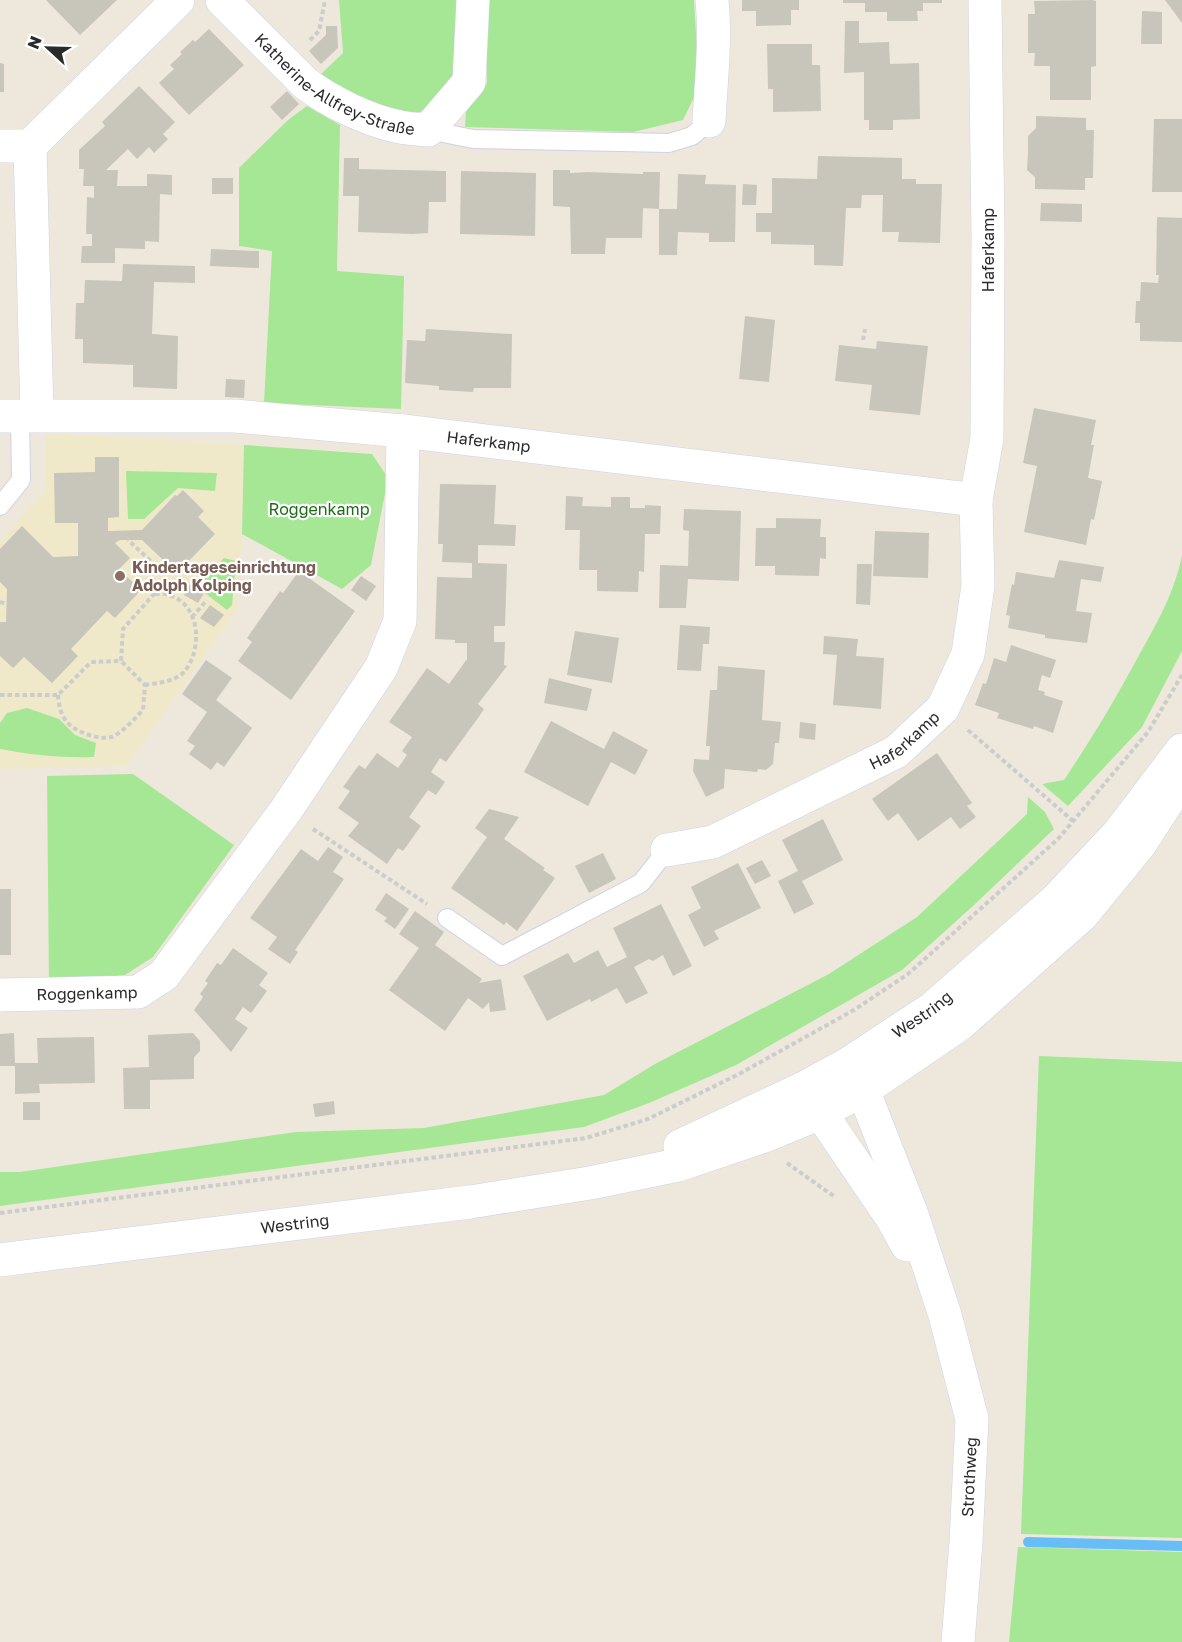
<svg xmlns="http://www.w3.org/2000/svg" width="1182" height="1642" viewBox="0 0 1182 1642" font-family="'Golos Text',sans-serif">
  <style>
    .education { fill: #f0e9c9 }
    .green { fill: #a5e794 }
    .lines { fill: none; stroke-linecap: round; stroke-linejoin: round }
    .stream { stroke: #67bdf6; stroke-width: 10 }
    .building { fill: #c8c5bb }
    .lane-casing { stroke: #d0d1e4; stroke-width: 20 }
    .street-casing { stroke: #d0d1e4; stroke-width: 34 }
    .secondary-casing { stroke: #d0d1e4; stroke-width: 34 }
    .path { stroke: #ccc; stroke-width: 4; stroke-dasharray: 4.5 3; stroke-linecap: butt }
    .lane { stroke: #fff; stroke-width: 18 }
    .street { stroke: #fff; stroke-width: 33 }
    .secondary { stroke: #fff; stroke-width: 33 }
    .education-dot { fill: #8d6e63; stroke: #fff; stroke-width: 2 }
    .labels { text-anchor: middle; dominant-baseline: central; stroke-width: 4.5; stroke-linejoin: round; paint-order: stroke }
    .street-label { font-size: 16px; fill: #2a2a2a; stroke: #fff }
    .park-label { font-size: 16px; fill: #1c6c15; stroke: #fff }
    .education-label { font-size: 16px; font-weight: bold; fill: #785e54; stroke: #fff; text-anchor: start }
  </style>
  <rect width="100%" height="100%" fill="#ede8db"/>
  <polygon class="education" points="46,433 244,445 242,534 237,609 127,766 0,769 0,542 45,490"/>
  <g class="green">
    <polygon points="339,0 460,0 460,74 437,103 415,115 399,117 318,77 343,53"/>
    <polygon points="487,0 694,0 699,87 683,120 633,132 465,127 466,112 487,83"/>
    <polygon points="307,106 340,125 337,271 404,276 401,409 264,403 272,251 239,246 239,168 288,120"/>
    <polygon points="244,445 372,454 388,478 371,565 342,589 242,534"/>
    <polygon points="126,471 217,473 215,491 178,488 144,519 128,519"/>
    <path d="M1182,555v96l-40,76 -74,79 -26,-22 22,-4c27,-40 51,-80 74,-123 18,-32 37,-65 44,-102z"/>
    <polygon points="224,558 236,561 232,605 227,610 197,587"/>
    <path d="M27,708l32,11 16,16 21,8 -2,14c-32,1 -63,-2 -94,-8v-26l7,-10z"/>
    <polygon points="133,774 234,845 153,957 125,975 49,984 47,776"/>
    <polygon points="1028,797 1045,812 1054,829 974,905 902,970 736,1065 649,1103 584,1127 0,1206 0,1172 20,1172 296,1132 424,1128 604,1095 655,1064 829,974 917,917 1027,814"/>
    <polygon points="1039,1056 1182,1062 1182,1538 1021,1534"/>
    <polygon points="1018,1547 1182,1552 1182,1642 1009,1642"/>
  </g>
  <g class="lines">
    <polyline class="stream" points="1028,1542 1182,1546"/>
  </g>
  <g class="building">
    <polygon points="46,0 117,0 80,35"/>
    <polygon points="742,0 799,0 799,10 791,10 791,25 756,26 756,11 742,11"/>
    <polygon points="843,0 942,0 942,3 923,3 923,11 917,11 918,21 887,21 887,12 865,12 865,3 843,3"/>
    <polygon points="1092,0 1096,1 1096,66 1091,67 1091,100 1050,100 1050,66 1034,66 1035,53 1028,53 1028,14 1035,14 1034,1"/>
    <polygon points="1165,0 1182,0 1182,23"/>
    <polygon points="1142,11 1162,12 1162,44 1141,44"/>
    <polygon points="845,21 859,21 859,43 889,42 890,64 919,63 920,119 893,120 893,130 869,130 869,120 864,120 864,72 844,73"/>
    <polygon points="326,26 337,26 338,48 321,64 309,51 326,35"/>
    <polygon points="209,29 244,65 189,115 159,83 174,69 170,65 182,54 180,52 193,40 195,42"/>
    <polygon points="767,44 812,44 812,65 820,65 821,111 773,112 773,89 768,89"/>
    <polygon points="0,63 4,64 4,92 0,92"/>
    <polygon points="139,86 175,122 163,134 168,139 154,153 149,147 137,159 128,149 106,170 118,170 117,186 147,186 147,174 172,175 172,195 160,194 159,242 145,241 145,249 115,248 115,263 81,263 82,246 92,246 92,234 86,234 87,197 94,198 94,186 83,186 84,169 79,169 79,150 105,126 102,122"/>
    <polygon points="287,91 299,104 282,120 270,107"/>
    <polygon points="1036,116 1086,118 1086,130 1094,130 1093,178 1085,178 1085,190 1035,189 1035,177 1027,170 1028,153 1028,136 1036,128"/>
    <polygon points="1154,119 1182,119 1182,192 1152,192"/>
    <polygon points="818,156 902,158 902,179 916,179 916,184 942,184 940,243 898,242 899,232 882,232 883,195 862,195 861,208 846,208 843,266 814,265 814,245 771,244 771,232 756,232 756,213 772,213 772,178 817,179"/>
    <polygon points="344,158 359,158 359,169 446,171 446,202 429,202 428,233 413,234 358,232 359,196 343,196"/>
    <polygon points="553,170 570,170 570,173 587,172 643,174 643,172 660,172 659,209 643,208 642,238 606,238 605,254 571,254 570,207 553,206"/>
    <polygon points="461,171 536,173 535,236 460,234"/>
    <polygon points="678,174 706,175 705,184 736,185 735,242 709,242 709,233 678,232 677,255 659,255 659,209 677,209"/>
    <rect x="212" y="178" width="21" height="16"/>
    <polygon points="743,184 757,185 756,205 742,205"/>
    <polygon points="1041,203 1082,204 1082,222 1040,221"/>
    <polygon points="1157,217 1182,218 1182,342 1140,341 1140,323 1135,323 1136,301 1140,301 1141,282 1158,283 1159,275 1156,275"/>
    <polygon points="211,249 259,251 259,268 210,266"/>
    <polygon points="123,264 195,266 195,283 154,282 152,334 178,336 177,389 133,387 133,365 83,363 83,339 75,339 76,303 84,303 85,280 122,281"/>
    <polygon points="745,316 775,320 769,382 739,379"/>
    <polygon points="426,329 512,334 511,388 474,388 473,392 439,390 439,386 405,383 407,340 425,341"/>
    <polygon points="877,341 928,346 920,415 869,410 872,385 835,381 839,345 876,349"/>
    <polygon points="226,379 245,380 244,398 225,397"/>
    <polygon points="1034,408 1096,420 1091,445 1094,445 1088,478 1102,481 1094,520 1091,519 1086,545 1024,532 1037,466 1023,463"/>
    <polygon points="95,457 119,457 119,517 108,518 108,531 142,530 175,495 177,496 183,490 204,511 198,517 215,534 177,573 142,540 120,540 115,543 130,558 119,569 141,590 115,618 107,611 71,649 78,656 52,683 24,657 13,668 0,656 0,622 6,622 7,589 0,582 0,549 22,526 53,557 78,556 78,523 55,523 54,473 95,472"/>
    <polygon points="440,484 496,485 494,524 516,525 515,546 478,545 478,563 507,564 505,626 494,626 494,642 505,642 504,665 507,666 478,704 484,709 478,718 446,762 440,758 431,772 445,782 436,795 428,790 409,817 421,826 403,851 398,848 387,864 348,836 359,823 338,808 350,791 343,787 359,765 365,769 377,753 398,768 407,755 402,751 412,737 389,722 427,668 449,684 467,659 467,643 455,643 455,640 435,639 437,577 472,578 472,563 442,562 443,544 438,544"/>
    <polygon points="566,496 583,497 582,506 611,507 611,497 630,497 630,508 645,508 645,505 661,506 660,534 645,534 644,572 639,571 638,592 597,591 597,570 579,570 580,530 565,530"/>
    <polygon points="684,509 741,511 739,581 688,579 686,608 659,608 660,565 688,566 689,531 683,530"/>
    <polygon points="776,518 821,519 820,537 826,537 826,559 820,558 819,576 775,575 775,566 755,566 756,528 776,528"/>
    <polygon points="875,531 929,533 928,578 873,576"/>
    <polygon points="1059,560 1104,567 1101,582 1081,579 1076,611 1092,613 1087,643 1045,638 1045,635 1008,628 1010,616 1006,615 1012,584 1014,585 1016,572 1054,578"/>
    <polygon points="857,564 872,564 870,605 856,604"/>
    <polygon points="299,571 355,611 291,700 238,661 252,642 247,638 280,591 283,593"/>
    <polygon points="361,576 376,586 366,601 351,590"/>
    <polygon points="190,584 204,593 198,603 184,595"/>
    <polygon points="210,605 224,615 214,627 200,618"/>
    <polygon points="680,625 710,627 709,644 703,644 701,671 677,670"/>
    <polygon points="575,631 619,638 612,683 567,675"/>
    <polygon points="824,636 858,639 856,656 884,658 881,709 833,705 837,655 823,654"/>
    <polygon points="1011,645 1056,660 1050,678 1042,675 1038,690 1045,692 1044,695 1063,701 1053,733 1034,726 1033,729 997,718 999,713 975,705 983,683 986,684 994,658 1006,662"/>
    <polygon points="206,660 232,678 216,700 252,728 224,767 217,762 211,770 189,754 195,746 187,741 207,712 182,694"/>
    <polygon points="718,666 765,670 762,720 781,722 779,743 775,743 773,764 766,770 758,769 757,772 725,769 724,788 706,797 693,771 694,759 709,760 710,746 706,746 710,690 717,690"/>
    <polygon points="549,678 592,689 587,711 544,703"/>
    <polygon points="551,721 604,749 613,731 648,750 635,775 611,762 588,806 524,772"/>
    <polygon points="800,722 816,724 815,740 799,738"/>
    <polygon points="937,753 972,803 967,806 976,817 960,829 951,817 918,841 898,813 888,821 872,799"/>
    <polygon points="489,809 519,817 504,839 545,868 543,870 555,878 517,931 506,922 504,925 451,888 487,837 475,828"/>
    <polygon points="823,819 843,860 802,881 814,904 794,914 778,881 798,871 782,840"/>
    <polygon points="328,847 343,857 333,872 344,879 295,950 298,952 290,964 268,949 277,937 250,918 301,849 318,861"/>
    <polygon points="603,853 616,879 589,893 575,866"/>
    <polygon points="762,860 771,876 755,884 746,868"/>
    <polygon points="738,863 761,908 714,931 719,939 704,947 688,915 701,908 691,887"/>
    <rect x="0" y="889" width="11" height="66"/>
    <polygon points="386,893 409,909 395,929 384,921 387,918 375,910"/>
    <polygon points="661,904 692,966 673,976 663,955 653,961 649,959 634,967 648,993 626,1004 617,988 591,1002 590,999 547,1021 523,976 568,953 574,963 598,950 607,967 627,957 613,928"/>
    <polygon points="415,911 444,932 435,945 482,979 479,983 501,979 506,1010 490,1012 489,1002 483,1009 468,998 445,1031 389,990 419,948 399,934"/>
    <polygon points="233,948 268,973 259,985 267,991 251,1013 243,1007 235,1019 248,1028 231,1052 194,1010 203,997 200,994 208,983 205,981 217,963 221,965"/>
    <polygon points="14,1033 15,1063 38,1063 37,1038 94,1037 95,1083 39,1084 40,1093 15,1094 15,1066 0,1066 0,1034"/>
    <polygon points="193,1033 200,1041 200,1051 194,1057 194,1079 150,1080 150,1109 124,1109 123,1068 149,1067 148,1035"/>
    <polygon points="334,1101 335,1114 315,1117 313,1104"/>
    <rect x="23" y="1102" width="17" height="18"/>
  </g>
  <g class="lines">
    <g class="lane-casing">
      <g id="lane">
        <polyline points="428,130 473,139 669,143 692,136 709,121"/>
        <polyline points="0,506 21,480 20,415"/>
        <polyline points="447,918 502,956 641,883 667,850"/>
      </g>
    </g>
    <g class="street-casing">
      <g id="street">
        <path id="s1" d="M222,0l83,83c25,19 64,38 95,44 9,2 19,2 28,3l41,-48 4,-82"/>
        <path d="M709,121c2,-40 7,-81 3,-121"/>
        <polyline points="0,146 30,146 178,0"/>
        <polyline points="30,146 37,415"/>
        <path id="s2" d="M0,416h235l168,15 573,69 11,-62 1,-201 -3,-237"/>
        <path id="s3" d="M667,850l46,-8 183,-90 47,-44 25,-54 10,-68 -2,-86"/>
        <path id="s4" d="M0,995l138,-3 26,-17 122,-165 95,-142 19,-47 3,-190"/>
        <polyline points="849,1066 863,1090 911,1212 945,1315 972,1419 966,1542 958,1642"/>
        <polyline points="805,1090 892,1218 907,1245"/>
      </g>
    </g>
    <g class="secondary-casing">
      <g id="secondary">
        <path id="s5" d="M680,1146l124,-58 44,-24 85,-56 121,-106 65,-69 63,-83"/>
        <path id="s6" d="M0,1260l470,-58 120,-19 88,-18 89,-30 53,-22 43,-23 97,-66 122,-109 58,-71 42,-65"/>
      </g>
    </g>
    <g class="path">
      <polyline points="310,40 319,31 325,0"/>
      <polyline points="863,340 865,329"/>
      <polyline points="0,602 6,604"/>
      <polyline points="192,617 207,600"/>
      <path d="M145,685c11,-2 30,-3 39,-13 19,-22 17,-69 -16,-77 -4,-2 -10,-1 -14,-1"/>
      <polyline points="0,695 58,695 91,662 121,661 123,629 154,594 152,562 128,540"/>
      <path d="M58,695c1,10 2,19 9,27 8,10 35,20 47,14 11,-6 20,-17 29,-26l2,-25 -24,-24"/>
      <polyline points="968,730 1073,821"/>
      <polyline points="313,829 427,904"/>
      <polyline points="787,1163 835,1197"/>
      <polyline points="0,1213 586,1138 648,1119 739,1074 854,1010 908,974 1058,839 1148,732 1182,675"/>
    </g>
    <use href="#lane" class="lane"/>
    <use href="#street" class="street"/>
    <use href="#secondary" class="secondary"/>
  </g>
  <circle class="education-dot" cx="120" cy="576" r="6"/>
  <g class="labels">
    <g class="street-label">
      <text stroke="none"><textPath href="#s1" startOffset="144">Katherine-Allfrey-Straße</textPath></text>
      <text transform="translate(988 250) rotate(-90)">Haferkamp</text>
      <text stroke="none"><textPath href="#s2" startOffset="490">Haferkamp</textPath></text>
      <text stroke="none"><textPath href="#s3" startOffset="264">Haferkamp</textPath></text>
      <text stroke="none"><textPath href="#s4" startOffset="87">Roggenkamp</textPath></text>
      <text stroke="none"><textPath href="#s5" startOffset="276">Westring</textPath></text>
      <text stroke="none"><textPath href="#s6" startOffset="297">Westring</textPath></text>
      <text transform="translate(969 1477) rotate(-87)">Strothweg</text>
    </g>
    <g class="park-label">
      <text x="319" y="509">Roggenkamp</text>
    </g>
    <g class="education-label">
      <text x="132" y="567">Kindertageseinrichtung<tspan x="132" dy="18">Adolph Kolping</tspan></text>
    </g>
  </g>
  <g transform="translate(48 48) rotate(292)" stroke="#ffffff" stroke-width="4.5" paint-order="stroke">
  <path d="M0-4.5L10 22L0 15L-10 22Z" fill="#2a2a2a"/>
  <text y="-9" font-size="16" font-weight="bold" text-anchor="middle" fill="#2a2a2a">N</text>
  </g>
</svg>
